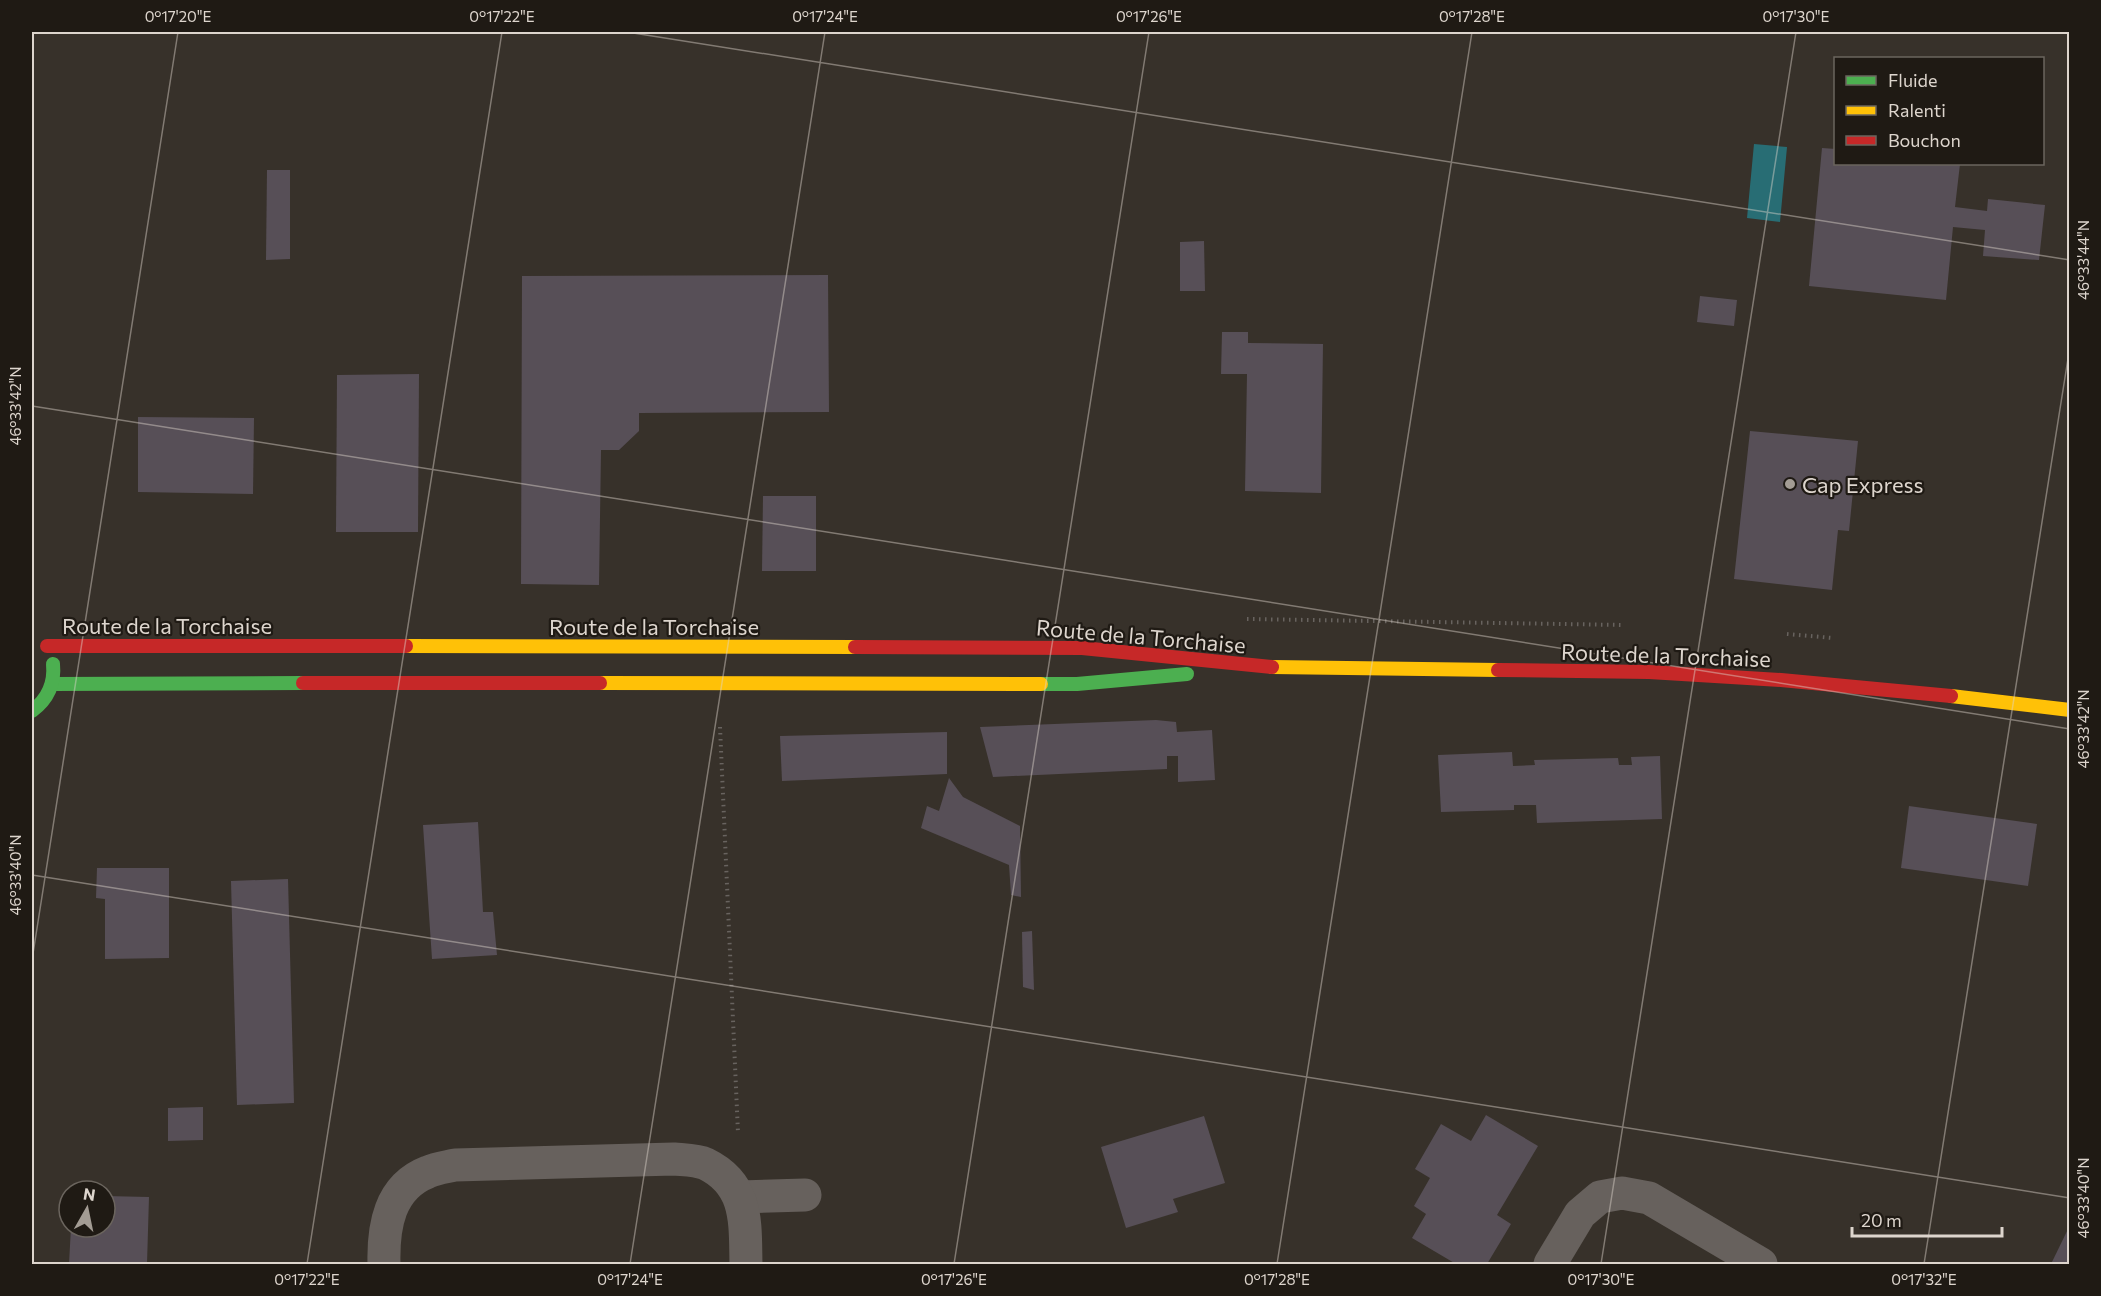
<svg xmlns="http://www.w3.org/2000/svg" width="2101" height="1296" viewBox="0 0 2101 1296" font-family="Commissioner,sans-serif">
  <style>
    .water { fill: #286d74 }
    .building { fill: #574f57 }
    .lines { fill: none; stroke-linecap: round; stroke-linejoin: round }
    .path { stroke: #68635f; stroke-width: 4; stroke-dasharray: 1.5 4.5; stroke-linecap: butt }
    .street { stroke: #67615d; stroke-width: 33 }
    .fast { stroke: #4caf50; stroke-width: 14 }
    .slow { stroke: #ffc107; stroke-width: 14 }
    .jam { stroke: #c62828; stroke-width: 14 }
    .ticks { fill: none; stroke: #ddd5cd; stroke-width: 1.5; stroke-opacity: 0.45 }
    .poi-dot { fill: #a39c94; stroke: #1f1a14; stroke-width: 2 }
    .labels { text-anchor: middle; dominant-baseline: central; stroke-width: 4.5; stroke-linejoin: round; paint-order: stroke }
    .poi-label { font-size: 22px; fill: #ddd5cd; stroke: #1f1a14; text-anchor: start }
    .street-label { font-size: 22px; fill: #ddd5cd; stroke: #1f1a14 }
    .neatline { fill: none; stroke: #ddd5cd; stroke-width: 2 }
    .ticks-label { font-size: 15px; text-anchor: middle; fill: #ddd5cd }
  </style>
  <rect width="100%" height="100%" fill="#37312a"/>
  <polygon class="water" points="1754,144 1787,147 1780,222 1747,218"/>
  <g class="building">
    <polygon points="1822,148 1836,149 1836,164 1960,164 1955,207 1987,211 1988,199 2045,205 2039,260 1983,256 1985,230 1953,227 1946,300 1809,286"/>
    <polygon points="267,170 290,170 290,259 266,260"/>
    <polygon points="1204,241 1205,291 1180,291 1180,242"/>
    <polygon points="828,275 829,412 639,413 639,431 619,450 601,450 599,585 521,584 522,276"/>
    <polygon points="1700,296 1737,300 1734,326 1697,322"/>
    <polygon points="1222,332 1248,332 1248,343 1323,344 1321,493 1245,491 1247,374 1221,374"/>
    <polygon points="419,374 418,532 336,532 337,375"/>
    <polygon points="138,417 254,418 253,494 138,492"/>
    <polygon points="1750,431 1858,441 1849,531 1838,530 1832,590 1734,579"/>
    <polygon points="763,496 816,496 816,571 762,571"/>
    <polygon points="1156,720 1176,722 1177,732 1212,730 1215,780 1178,782 1178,756 1167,756 1167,769 993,777 980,727"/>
    <polygon points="947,732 947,774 782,781 780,736"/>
    <polygon points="1512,752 1513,766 1535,765 1534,760 1618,758 1619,765 1632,765 1631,757 1660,756 1662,819 1537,823 1536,805 1514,805 1514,810 1441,812 1438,755"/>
    <polygon points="949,778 963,797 1020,826 1021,897 1011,895 1009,865 921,828 927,806 939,811"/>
    <polygon points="1909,806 2037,824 2028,886 1901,868"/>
    <polygon points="478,822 483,912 493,912 497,955 432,959 423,825"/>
    <polygon points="97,868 169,868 169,958 105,959 105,899 96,898"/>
    <polygon points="288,879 294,1103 237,1105 231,881"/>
    <polygon points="1032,931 1034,990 1023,987 1022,932"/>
    <polygon points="203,1107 203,1140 168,1141 168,1108"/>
    <polygon points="1486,1115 1538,1146 1497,1215 1511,1224 1487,1264 1456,1264 1412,1238 1426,1214 1414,1206 1430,1178 1415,1169 1441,1124 1471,1141"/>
    <polygon points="1204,1116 1225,1183 1173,1199 1178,1212 1126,1228 1101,1147"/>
    <polygon points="105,1196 149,1197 147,1264 69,1264 71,1227 105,1227"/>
    <polygon points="2070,1225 2070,1264 2051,1264"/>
  </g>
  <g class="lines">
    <g class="path">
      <polyline points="1247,619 1624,625"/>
      <polyline points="1787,634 1833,638"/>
      <polyline points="720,727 738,1133"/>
    </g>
    <g class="street">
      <polyline points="740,1197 805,1195"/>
      <path d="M384,1264c-1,-37 5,-77 44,-92 9,-4 19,-5 27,-7l219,-6c10,1 23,1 32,5 43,21 39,60 40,100"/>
      <polyline points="1550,1264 1580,1214 1600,1197 1622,1193 1649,1198 1761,1264"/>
    </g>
    <g class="fast">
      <polyline points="52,684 303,683"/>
      <polyline points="1041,684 1077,684 1187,674"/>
      <path d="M32,711c16,-12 23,-27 21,-47"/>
    </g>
    <g class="slow">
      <polyline points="406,646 855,647"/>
      <polyline points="1272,667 1498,670"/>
      <polyline points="600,683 1041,684"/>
      <polyline points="1951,696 2070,710"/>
    </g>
    <g class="jam">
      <polyline points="47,646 406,646"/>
      <polyline points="855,647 1082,648 1272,667"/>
      <polyline points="1498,670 1649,672 1781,680 1951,696"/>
      <polyline points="303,683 600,683"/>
    </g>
  </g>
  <path class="ticks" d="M627,32l1443,228M32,406l2038,323M32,875l2038,323M32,960l146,-928M307,1264l195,-1232M630,1264l195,-1232M954,1264l195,-1232M1277,1264l195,-1232M1601,1264l195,-1232M1924,1264l146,-918"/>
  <circle class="poi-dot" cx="1790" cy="484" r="6"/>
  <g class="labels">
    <g class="poi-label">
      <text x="1802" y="484">Cap Express</text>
    </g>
    <g class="street-label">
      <text x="167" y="625">Route de la Torchaise</text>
      <text x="654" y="626">Route de la Torchaise</text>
      <text transform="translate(1141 636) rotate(5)">Route de la Torchaise</text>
      <text transform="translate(1666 655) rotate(2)">Route de la Torchaise</text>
    </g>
  </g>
  <rect width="2101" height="1296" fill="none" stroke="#1f1a14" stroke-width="66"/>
  <rect x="1834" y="57" width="210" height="108" fill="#1f1a14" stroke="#6b655e" stroke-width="1.5"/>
  <rect x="1846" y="76" width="30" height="9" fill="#4caf50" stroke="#6b655e" stroke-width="1.5"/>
  <text x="1888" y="87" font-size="18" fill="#ddd5cd">Fluide</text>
  <rect x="1846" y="106" width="30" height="9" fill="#ffc107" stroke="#6b655e" stroke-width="1.5"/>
  <text x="1888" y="117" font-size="18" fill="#ddd5cd">Ralenti</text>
  <rect x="1846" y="136" width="30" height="9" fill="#c62828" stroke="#6b655e" stroke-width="1.5"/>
  <text x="1888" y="147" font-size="18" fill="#ddd5cd">Bouchon</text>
  <g transform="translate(87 1209) rotate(9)"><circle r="28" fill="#1f1a14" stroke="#6b655e" stroke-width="1.5"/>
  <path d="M0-4.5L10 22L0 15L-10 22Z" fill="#a39c94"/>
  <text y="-9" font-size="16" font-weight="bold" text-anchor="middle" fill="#ddd5cd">N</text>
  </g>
  <path d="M1852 1227v9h150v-9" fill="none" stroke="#ddd5cd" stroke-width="3"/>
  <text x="1861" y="1227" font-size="18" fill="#ddd5cd" stroke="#1f1a14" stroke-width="4.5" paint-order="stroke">20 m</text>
  <rect x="33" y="33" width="2035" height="1230" class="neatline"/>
  <g class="ticks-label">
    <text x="178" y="22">0°17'20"E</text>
    <text x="502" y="22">0°17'22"E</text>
    <text x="825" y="22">0°17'24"E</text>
    <text x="1149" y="22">0°17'26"E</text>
    <text x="1472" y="22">0°17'28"E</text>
    <text x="1796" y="22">0°17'30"E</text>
    <text transform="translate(2084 260) rotate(-90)" y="5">46°33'44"N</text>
    <text transform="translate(16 406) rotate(-90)" y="5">46°33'42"N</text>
    <text transform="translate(2084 729) rotate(-90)" y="5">46°33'42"N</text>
    <text transform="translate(16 875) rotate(-90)" y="5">46°33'40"N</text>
    <text transform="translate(2084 1198) rotate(-90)" y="5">46°33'40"N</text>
    <text x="307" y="1285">0°17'22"E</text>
    <text x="630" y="1285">0°17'24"E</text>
    <text x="954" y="1285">0°17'26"E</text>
    <text x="1277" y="1285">0°17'28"E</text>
    <text x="1601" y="1285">0°17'30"E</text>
    <text x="1924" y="1285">0°17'32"E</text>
  </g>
</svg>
